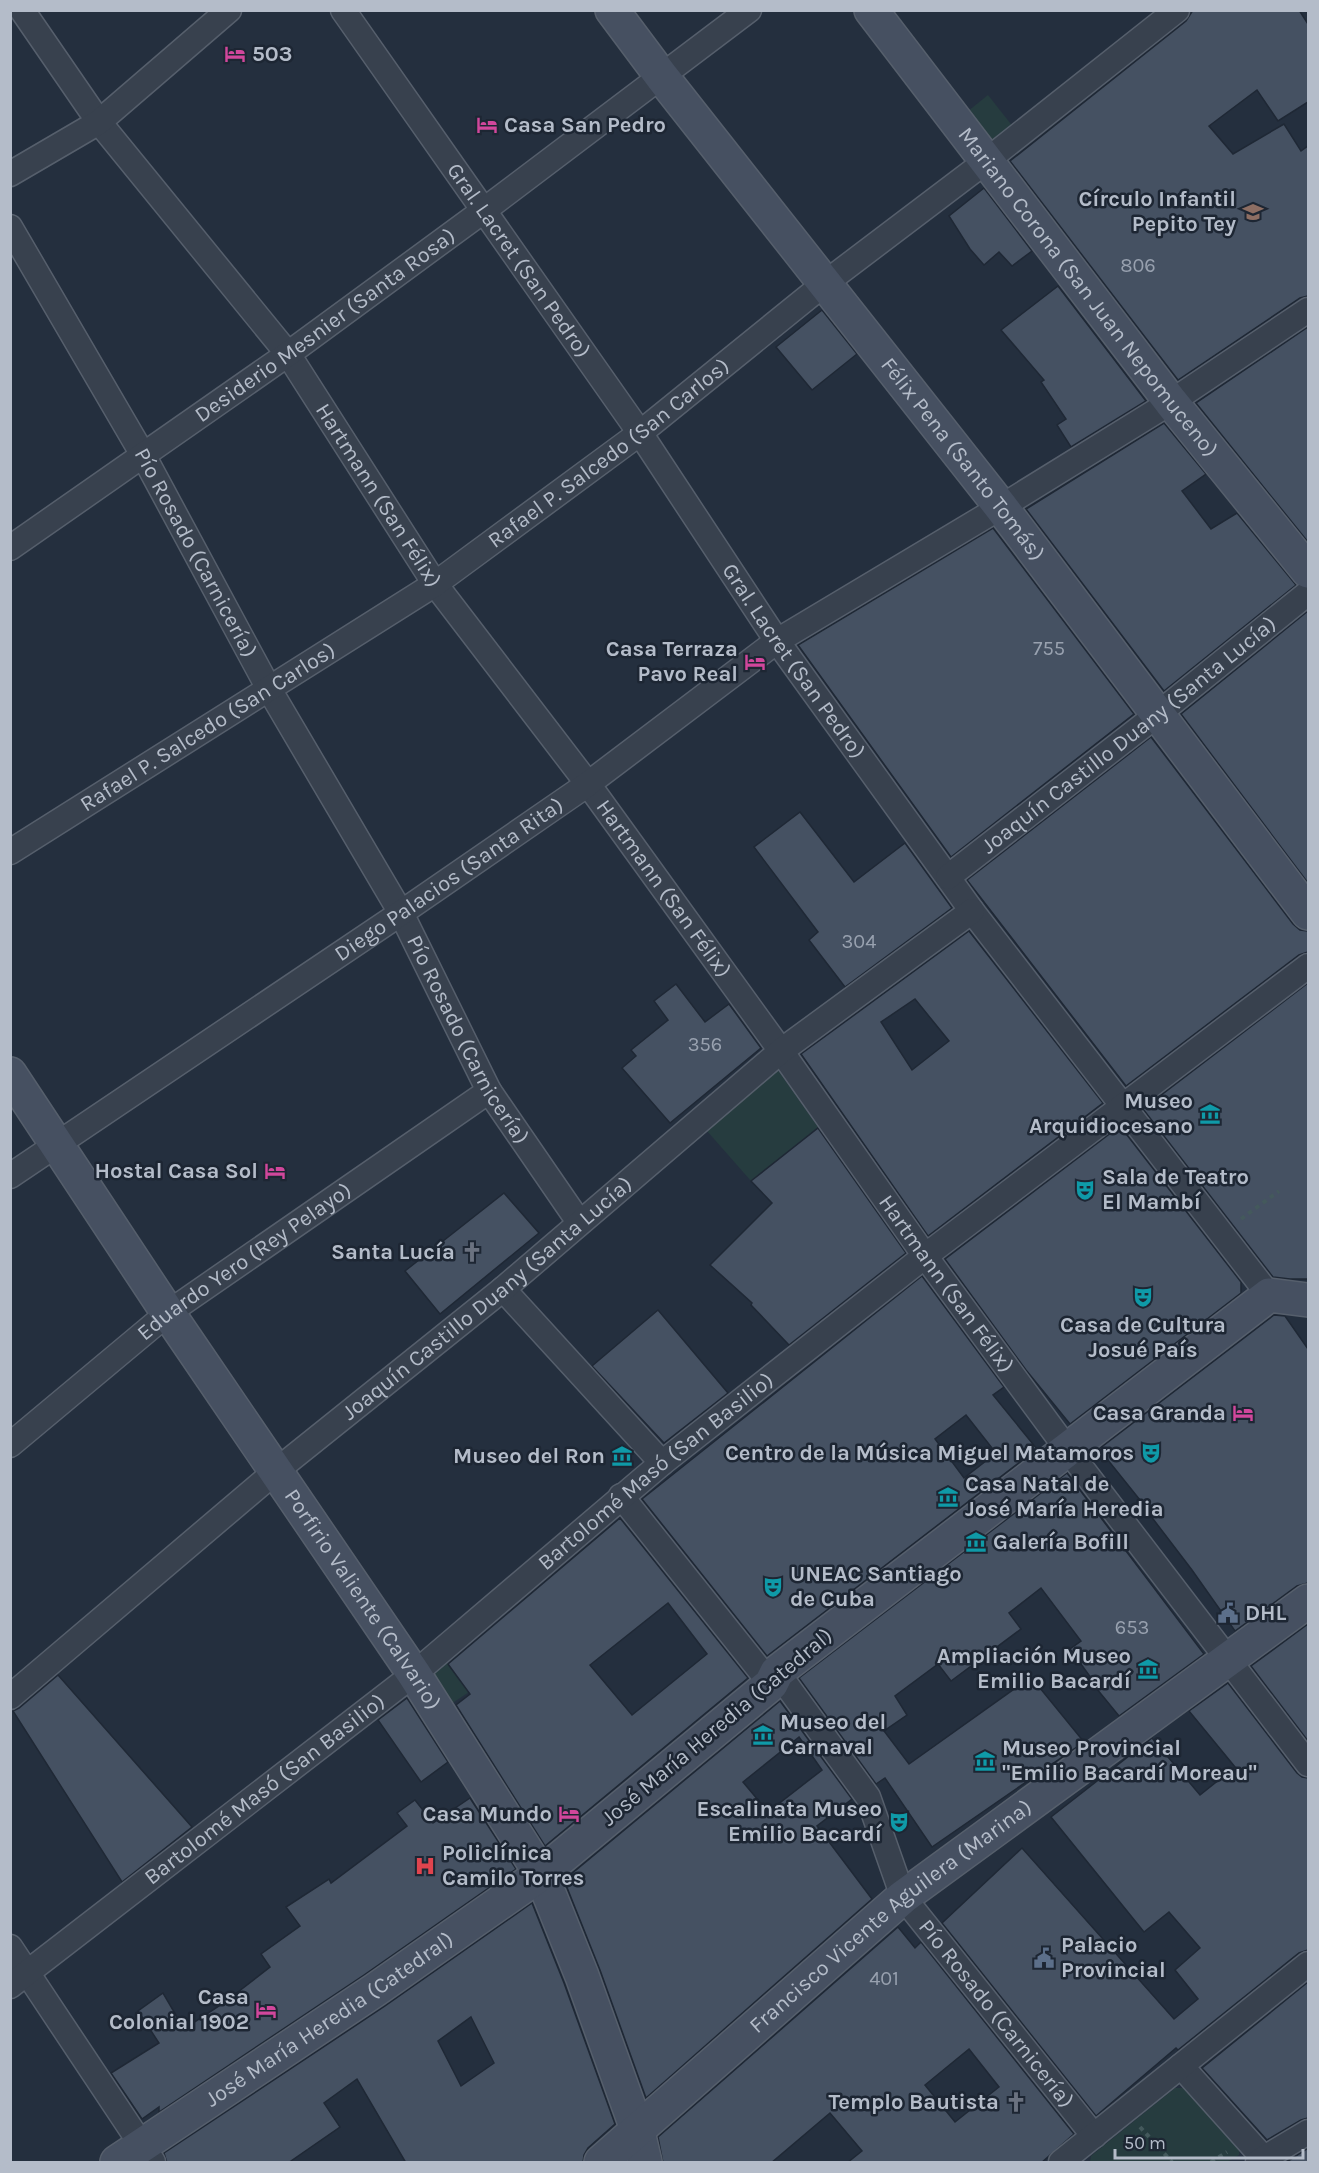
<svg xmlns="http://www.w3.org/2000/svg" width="1319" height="2173" viewBox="0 0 1319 2173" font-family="Karla,sans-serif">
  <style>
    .green { fill: #263c3f }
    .building { fill: #455162; stroke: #1f2835; stroke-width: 1.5; fill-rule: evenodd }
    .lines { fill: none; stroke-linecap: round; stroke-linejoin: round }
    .street-casing { stroke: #565f6c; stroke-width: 27 }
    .secondary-casing { stroke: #565f6c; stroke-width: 36 }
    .path { stroke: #44595c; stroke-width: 4; stroke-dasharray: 4.5 4.5; stroke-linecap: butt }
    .street { stroke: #38414e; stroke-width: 24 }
    .secondary { stroke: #465061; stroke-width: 33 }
    .labels { text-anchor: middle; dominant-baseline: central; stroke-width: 5; stroke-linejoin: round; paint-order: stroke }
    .number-label { font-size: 20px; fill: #98a1af }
    .poi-label { font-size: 22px; font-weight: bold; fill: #b4bcc9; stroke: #1d2633; text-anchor: end }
    .street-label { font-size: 22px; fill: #b4bcc9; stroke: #1d2633 }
  </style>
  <rect width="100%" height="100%" fill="#242f3e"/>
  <g class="green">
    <polygon points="988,95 1014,128 989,148 962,116"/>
    <polygon points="777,1069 818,1127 751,1181 707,1131"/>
    <polygon points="444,1658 469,1692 451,1704 429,1671"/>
    <polygon points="1175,2088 1184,2088 1240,2147 1239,2155 1227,2162 1090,2162 1091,2156"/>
  </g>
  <g class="building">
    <polygon points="1193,10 1299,10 1308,24 1308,102 1278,121 1257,90 1209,126 1233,154 1284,124 1301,151 1308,146 1308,296 1300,298 1178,380 1010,161 1186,21"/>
    <polygon points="984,188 1032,251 1012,266 999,252 984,265 970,249 949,216"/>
    <polygon points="1058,286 1146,401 1071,447 1057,425 1066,419 1041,382 1044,380 1001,330"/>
    <polygon points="822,310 857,354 812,390 776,347"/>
    <polygon points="1308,327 1308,542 1196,403"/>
    <polygon points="1164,423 1206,474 1182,491 1211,529 1237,513 1296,585 1164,691 1026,509"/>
    <polygon points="993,528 1134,714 951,857 798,645"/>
    <polygon points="1308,611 1308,883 1181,714"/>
    <polygon points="1151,737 1293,924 1300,930 1308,931 1308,952 1299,955 1126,1086 967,880"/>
    <polygon points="800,812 854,882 905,843 952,908 845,987 809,940 818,932 754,847"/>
    <path d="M969,931l134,172 -175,133 -127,-182zM915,999l34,42 -37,29 -31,-48z"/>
    <polygon points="1308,983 1308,1279 1290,1279 1273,1277 1143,1109"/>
    <polygon points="676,984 705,1022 729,1004 761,1048 670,1123 622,1068 636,1056 631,1050 668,1020 654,1001"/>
    <polygon points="1120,1126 1241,1282 1241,1293 1070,1424 1026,1370 945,1259"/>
    <polygon points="818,1128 906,1253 789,1345 751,1305 752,1303 710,1265 772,1203 751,1181"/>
    <polygon points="504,1193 539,1233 440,1314 405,1271"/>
    <path d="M922,1276l82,111 -11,8 44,54 -270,207 -125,-157zM966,1415l30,38 -32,25 -29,-39z"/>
    <polygon points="658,1310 728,1393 664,1443 592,1366"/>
    <polygon points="1274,1315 1285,1316 1308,1349 1308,1583 1297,1586 1235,1631 1192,1570 1147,1511 1148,1510 1099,1449"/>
    <polygon points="1067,1473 1204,1654 1119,1716 1092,1683 1094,1682 1070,1649 1081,1641 1041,1588 1009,1613 1021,1629 951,1681 938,1664 895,1696 907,1715 884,1731 909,1764 1031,1677 1084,1742 932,1847 885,1778 876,1784 799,1678"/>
    <path d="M620,1518l128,160 -203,168 -89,-141 14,-11 -22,-30zM668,1603l39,51 -75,61 -42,-50z"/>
    <polygon points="1308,1624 1308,1741 1251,1666"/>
    <polygon points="58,1675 192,1827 122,1882 13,1711 19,1708"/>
    <polygon points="1228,1683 1297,1773 1302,1777 1308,1778 1308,1950 1299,1953 1178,2050 1176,2048 1096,2116 942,1923 1022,1848 1174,2019 1198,1999 1175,1970 1200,1948 1169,1912 1144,1932 1051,1817 1152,1738 1200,1795 1235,1767 1189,1711"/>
    <polygon points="407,1698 448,1762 421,1782 378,1720"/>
    <path d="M780,1701l72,98 -35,27 55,73 -226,199 -46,-128 -36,-90zM799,1737l23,33 -54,42 -25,-30z"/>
    <polygon points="470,1798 516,1869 364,1975 159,2112 159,2107 142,2119 111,2073 159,2043 138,2011 163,1993 184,2029 219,2006 218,2004 238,1992 270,1967 261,1954 300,1926 286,1907 329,1879 331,1883 407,1826 397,1813 415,1800 433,1823"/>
    <path d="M532,1903l32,80 51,141 -27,24 -4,7 -1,8h-177l-49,-84 -33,24 16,24 -52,36h-121l-3,-10 221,-147zM471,2017l23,46 -33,23 -23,-45z"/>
    <path d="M898,1927l17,21 6,-6 153,192 -33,29h-194l15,-12 -32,-38 -59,50h-108l-5,-26zM969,2049l30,38 -44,35 -30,-37z"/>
    <polygon points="1308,1982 1308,2118 1301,2120 1267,2140 1202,2068"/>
    <polygon points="1308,2148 1308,2163 1285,2163"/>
  </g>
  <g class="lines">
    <g class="street-casing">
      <g id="street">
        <path id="s1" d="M22,10l77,112 189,232 147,230 153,200 193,267 144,205 142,193 241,315"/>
        <path id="s2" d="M343,10l297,423 137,208 195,270 297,384"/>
        <polyline points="10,174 99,122 229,10"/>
        <path id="s3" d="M10,227l133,228 126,234 132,224 88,178 90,131"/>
        <path id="s4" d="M10,548l278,-194 195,-143 266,-201"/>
        <path id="s5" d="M10,852l425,-268 205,-151 184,-149 161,-122 192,-152"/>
        <path id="s6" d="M948,877l210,-163 150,-121"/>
        <path id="s7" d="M10,1176l391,-263 187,-129 189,-143 224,-134 170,-105 137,-92"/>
        <polyline points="503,1289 662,1463"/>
        <path id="s8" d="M10,1445l158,-132 321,-222"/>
        <polyline points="621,1496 771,1684"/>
        <path id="s9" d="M777,1672l91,125 35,100 191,239"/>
        <path id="s10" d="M10,1697l266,-226 227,-182 278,-238 191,-140"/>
        <polyline points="10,1947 153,2162"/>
        <path id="s11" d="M10,1986l404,-312 248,-211 263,-207 383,-290"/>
        <polyline points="1181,2066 1267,2162"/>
        <polyline points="1061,2162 1308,1964"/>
        <polyline points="1258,2162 1308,2132"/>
      </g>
    </g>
    <g class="secondary-casing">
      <g id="secondary">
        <path id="s12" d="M612,10l50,67 339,430 307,406"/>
        <path id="s13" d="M871,10l300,392 137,169"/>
        <path id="s14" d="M10,1074l158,239 246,361 127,200 41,102 56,156 7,30"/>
        <path id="s15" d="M117,2162l258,-172 166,-116 230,-190 6,-12 492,-377 39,5"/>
        <path id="s16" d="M601,2162l302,-265 405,-296"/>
      </g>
    </g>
    <g class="path">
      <polyline points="1241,1219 1279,1191"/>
      <polyline points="1140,2127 1172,2162"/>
      <polyline points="1211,2162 1227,2152"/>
    </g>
    <use href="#street" class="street"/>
    <use href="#secondary" class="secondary"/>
  </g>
  <defs>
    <g id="hotel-bare" transform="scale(1.62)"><path d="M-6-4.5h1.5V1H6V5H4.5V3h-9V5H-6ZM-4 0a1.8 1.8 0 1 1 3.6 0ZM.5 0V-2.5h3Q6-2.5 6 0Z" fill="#d1479c" stroke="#1d2633" stroke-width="2.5" paint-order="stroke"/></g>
    <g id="school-bare" transform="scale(1.62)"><path d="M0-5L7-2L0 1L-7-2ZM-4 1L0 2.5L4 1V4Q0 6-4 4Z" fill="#8d6e63" stroke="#1d2633" stroke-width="2.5" paint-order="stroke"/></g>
    <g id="museum-bare" transform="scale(1.62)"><path d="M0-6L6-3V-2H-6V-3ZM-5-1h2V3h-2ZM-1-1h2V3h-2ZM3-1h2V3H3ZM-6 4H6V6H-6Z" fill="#0f9aa8" stroke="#1d2633" stroke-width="2.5" paint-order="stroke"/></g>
    <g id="theatre-bare" transform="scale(1.62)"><path d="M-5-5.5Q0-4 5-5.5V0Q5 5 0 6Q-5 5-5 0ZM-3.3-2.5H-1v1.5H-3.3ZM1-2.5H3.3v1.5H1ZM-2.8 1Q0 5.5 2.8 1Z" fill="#0f9aa8" stroke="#1d2633" stroke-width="2.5" paint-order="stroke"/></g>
    <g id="church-bare" transform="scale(1.62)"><path d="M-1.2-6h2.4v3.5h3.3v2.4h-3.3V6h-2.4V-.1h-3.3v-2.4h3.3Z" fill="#6b7280" stroke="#1d2633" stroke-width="2.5" paint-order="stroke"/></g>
    <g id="civic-bare" transform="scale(1.62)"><path d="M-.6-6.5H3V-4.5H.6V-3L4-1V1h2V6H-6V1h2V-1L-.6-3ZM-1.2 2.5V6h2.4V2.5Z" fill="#5c6f8a" stroke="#1d2633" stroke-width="2.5" paint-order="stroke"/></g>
    <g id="hospital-bare" transform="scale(1.62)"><path d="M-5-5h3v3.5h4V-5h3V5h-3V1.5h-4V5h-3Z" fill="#e0444e" stroke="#1d2633" stroke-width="2.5" paint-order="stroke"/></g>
  </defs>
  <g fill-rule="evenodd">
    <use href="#hotel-bare" x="235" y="54"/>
    <use href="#hotel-bare" x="487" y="125"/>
    <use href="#school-bare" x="1253" y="212"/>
    <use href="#hotel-bare" x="755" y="662"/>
    <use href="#museum-bare" x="1210" y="1114"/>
    <use href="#hotel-bare" x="275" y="1171"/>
    <use href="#theatre-bare" x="1085" y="1190"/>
    <use href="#church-bare" x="472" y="1252"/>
    <use href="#theatre-bare" x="1143" y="1297"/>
    <use href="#hotel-bare" x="1243" y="1413"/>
    <use href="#theatre-bare" x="1151" y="1453"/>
    <use href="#museum-bare" x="622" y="1456"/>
    <use href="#museum-bare" x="948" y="1497"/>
    <use href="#museum-bare" x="976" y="1542"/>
    <use href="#theatre-bare" x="773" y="1587"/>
    <use href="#civic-bare" x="1228" y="1613"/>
    <use href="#museum-bare" x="1148" y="1669"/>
    <use href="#museum-bare" x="763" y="1735"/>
    <use href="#museum-bare" x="985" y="1761"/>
    <use href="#hotel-bare" x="569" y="1814"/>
    <use href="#theatre-bare" x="899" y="1822"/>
    <use href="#hospital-bare" x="425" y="1866"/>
    <use href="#civic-bare" x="1044" y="1958"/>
    <use href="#hotel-bare" x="266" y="2010"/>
    <use href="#church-bare" x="1016" y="2102"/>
  </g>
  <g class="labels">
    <g class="number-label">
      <text x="1138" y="265">806</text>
      <text x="1049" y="648">755</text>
      <text x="859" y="941">304</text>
      <text x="705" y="1044">356</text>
      <text x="1132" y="1627">653</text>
      <text x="884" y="1978">401</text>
    </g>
    <g class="poi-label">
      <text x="252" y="54" text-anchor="start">503</text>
      <text x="504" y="125" text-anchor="start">Casa San Pedro</text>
      <text x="1236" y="199">Círculo Infantil<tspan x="1236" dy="25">Pepito Tey</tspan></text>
      <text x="738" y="649">Casa Terraza<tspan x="738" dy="25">Pavo Real</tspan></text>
      <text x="1193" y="1101">Museo<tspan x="1193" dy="25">Arquidiocesano</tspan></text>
      <text x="258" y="1171">Hostal Casa Sol</text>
      <text x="1102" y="1177" text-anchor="start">Sala de Teatro<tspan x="1102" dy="25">El Mambí</tspan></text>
      <text x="455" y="1252">Santa Lucía</text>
      <text x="1143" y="1325" text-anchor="middle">Casa de Cultura<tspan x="1143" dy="25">Josué País</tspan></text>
      <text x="1226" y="1413">Casa Granda</text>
      <text x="1134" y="1453">Centro de la Música Miguel Matamoros</text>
      <text x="605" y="1456">Museo del Ron</text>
      <text x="965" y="1484" text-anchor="start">Casa Natal de<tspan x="965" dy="25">José María Heredia</tspan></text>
      <text x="993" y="1542" text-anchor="start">Galería Bofill</text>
      <text x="790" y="1574" text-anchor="start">UNEAC Santiago<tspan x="790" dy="25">de Cuba</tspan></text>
      <text x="1245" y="1613" text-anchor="start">DHL</text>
      <text x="1131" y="1656">Ampliación Museo<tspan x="1131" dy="25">Emilio Bacardí</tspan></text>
      <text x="780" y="1722" text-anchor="start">Museo del<tspan x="780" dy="25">Carnaval</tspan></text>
      <text x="1002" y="1748" text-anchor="start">Museo Provincial<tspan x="1002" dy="25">"Emilio Bacardí Moreau"</tspan></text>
      <text x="882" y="1809">Escalinata Museo<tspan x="882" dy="25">Emilio Bacardí</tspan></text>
      <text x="552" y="1814">Casa Mundo</text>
      <text x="442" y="1853" text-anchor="start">Policlínica<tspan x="442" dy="25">Camilo Torres</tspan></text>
      <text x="1061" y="1945" text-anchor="start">Palacio<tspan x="1061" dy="25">Provincial</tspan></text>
      <text x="249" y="1997">Casa<tspan x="249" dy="25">Colonial 1902</tspan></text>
      <text x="999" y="2102">Templo Bautista</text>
    </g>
    <g class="street-label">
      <text stroke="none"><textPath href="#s2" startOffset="306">Gral. Lacret (San Pedro)</textPath></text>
      <text stroke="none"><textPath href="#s13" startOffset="356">Mariano Corona (San Juan Nepomuceno)</textPath></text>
      <text stroke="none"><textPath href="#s4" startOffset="386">Desiderio Mesnier (Santa Rosa)</textPath></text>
      <text stroke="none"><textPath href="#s5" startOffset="720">Rafael P. Salcedo (San Carlos)</textPath></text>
      <text stroke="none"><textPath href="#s12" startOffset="570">Félix Pena (Santo Tomás)</textPath></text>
      <text stroke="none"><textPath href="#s1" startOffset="603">Hartmann (San Félix)</textPath></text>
      <text stroke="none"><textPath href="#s3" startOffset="375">Pío Rosado (Carnicería)</textPath></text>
      <text stroke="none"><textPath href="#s2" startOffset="792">Gral. Lacret (San Pedro)</textPath></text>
      <text stroke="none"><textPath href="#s5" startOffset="234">Rafael P. Salcedo (San Carlos)</textPath></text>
      <text stroke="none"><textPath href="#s6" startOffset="230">Joaquín Castillo Duany (Santa Lucía)</textPath></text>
      <text stroke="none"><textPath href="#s7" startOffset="530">Diego Palacios (Santa Rita)</textPath></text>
      <text stroke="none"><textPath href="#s1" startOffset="1089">Hartmann (San Félix)</textPath></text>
      <text stroke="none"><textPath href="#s3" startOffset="933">Pío Rosado (Carnicería)</textPath></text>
      <text stroke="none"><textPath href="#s8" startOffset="298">Eduardo Yero (Rey Pelayo)</textPath></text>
      <text stroke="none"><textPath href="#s1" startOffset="1575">Hartmann (San Félix)</textPath></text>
      <text stroke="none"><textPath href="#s10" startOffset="622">Joaquín Castillo Duany (Santa Lucía)</textPath></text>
      <text stroke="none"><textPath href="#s11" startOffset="826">Bartolomé Masó (San Basilio)</textPath></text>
      <text stroke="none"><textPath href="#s14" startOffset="633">Porfirio Valiente (Calvario)</textPath></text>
      <text transform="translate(717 1727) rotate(-40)">José María Heredia (Catedral)</text>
      <text stroke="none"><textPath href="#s11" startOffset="322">Bartolomé Masó (San Basilio)</textPath></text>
      <text stroke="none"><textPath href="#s16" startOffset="380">Francisco Vicente Aguilera (Marina)</textPath></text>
      <text stroke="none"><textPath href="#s9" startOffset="410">Pío Rosado (Carnicería)</textPath></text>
      <text stroke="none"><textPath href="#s15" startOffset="256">José María Heredia (Catedral)</textPath></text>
    </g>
  </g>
  <rect width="1319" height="2173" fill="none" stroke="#b4bcc9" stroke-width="24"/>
  <path d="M1115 2149v9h188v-9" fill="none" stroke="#b4bcc9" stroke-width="3"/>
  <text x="1124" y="2149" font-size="18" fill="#b4bcc9" stroke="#1d2633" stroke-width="4.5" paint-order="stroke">50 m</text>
</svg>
